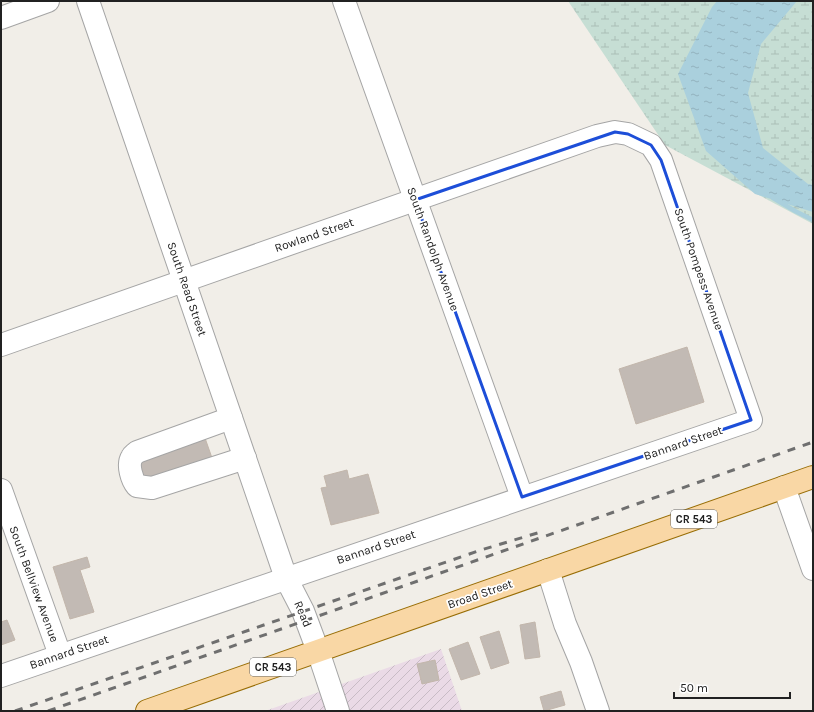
<svg xmlns="http://www.w3.org/2000/svg" width="814" height="712" viewBox="0 0 814 712" font-family="Karla,sans-serif">
  <style>
    .industrial { fill: url(#industrial-furrows) }
    .wetland { fill: url(#wetland-marsh) }
    .water { fill: url(#water-ripples) }
    .lines { fill: none; stroke-linecap: round; stroke-linejoin: round }
    .stream { stroke: #aad0dd; stroke-width: 4.5 }
    .building { fill: #c2bab4; stroke: #c2b6ab }
    .minor-casing { stroke: #a5a5a5; stroke-width: 24 }
    .major-casing { stroke: #986d05; stroke-width: 24 }
    .minor { stroke: #fff; stroke-width: 22 }
    .major { stroke: #f9d7a5; stroke-width: 22 }
    .rail { stroke: #6f6f6f; stroke-width: 3; stroke-dasharray: 8 8; stroke-linecap: butt }
    .marked { fill: none; stroke: #1d4ed8; stroke-width: 3; stroke-linejoin: round }
    .labels { text-anchor: middle; dominant-baseline: central; stroke-width: 3.5; stroke-linejoin: round; paint-order: stroke }
    .shield { fill: #fff; stroke: #646464; stroke-width: 1 }
    .shield-label { font-size: 11px; font-weight: bold; fill: #212121 }
    .street-label { font-size: 12px; fill: #212121; stroke: #fff }
  </style>
  <defs>
    <pattern id="industrial-furrows" width="10" height="10" patternUnits="userSpaceOnUse"><rect width="10" height="10" fill="#eadae6"/><path d="M-1 1l2-2M0 10L10 0M9 11l2-2" fill="none" stroke="#c8bbc5"/></pattern>
    <pattern id="wetland-marsh" width="20" height="14" patternUnits="userSpaceOnUse"><rect width="20" height="14" fill="#c6ded4"/><path d="M1 5h8M5 5V1M11 12h8M15 12V8" fill="none" stroke="#aabeb6"/></pattern>
    <pattern id="water-ripples" width="26" height="14" patternUnits="userSpaceOnUse"><rect width="26" height="14" fill="#aad0dd"/><path d="M2 4q2-2 4 0t4 0M15 11q2-2 4 0t4 0" fill="none" stroke="#92b2bd"/></pattern>
  </defs>
  <rect width="100%" height="100%" fill="#f1eee8"/>
  <polygon class="industrial" points="441,649 462,711 265,711"/>
  <polygon class="wetland" points="568,1 813,1 813,224 665,145"/>
  <polygon class="water" points="717,1 797,1 761,44 748,93 763,148 808,184 813,185 813,212 755,194 706,151 678,74 712,7"/>
  <g class="lines">
    <polyline class="stream" points="773,198 795,211 813,220"/>
  </g>
  <g class="building">
    <polygon points="687,347 704,402 636,424 619,369"/>
    <polygon points="205,438 212,458 144,480 137,460"/>
    <polygon points="347,470 349,479 368,474 379,513 331,525 321,488 327,487 324,476"/>
    <polygon points="87,557 90,567 80,570 94,612 70,619 53,567"/>
    <polygon points="7,620 15,640 1,645 1,622"/>
    <polygon points="535,622 540,657 525,659 520,625"/>
    <polygon points="499,631 509,663 491,669 480,637"/>
    <polygon points="468,642 480,674 461,680 449,649"/>
    <polygon points="435,660 439,680 422,684 417,664"/>
    <polygon points="561,691 565,705 544,711 540,697"/>
  </g>
  <g class="lines">
    <g class="minor-casing">
      <g id="minor">
        <polyline points="88,1 286,578 303,611 318,651 338,711"/>
        <polyline points="344,1 522,497"/>
        <polyline points="1,18 48,1"/>
        <polyline points="1,345 597,136 615,132 628,134 651,145 661,160 751,420 1,676"/>
        <path d="M231,418l-94,34c-2,2 -4,3 -5,5 -5,8 0,23 5,29l15,2 93,-30"/>
        <polyline points="784,487 813,569"/>
        <polyline points="1,490 60,655"/>
        <polyline points="548,570 565,624 581,662 598,711"/>
      </g>
    </g>
    <g class="major-casing">
      <polyline id="major" points="147,711 813,477"/>
    </g>
    <use href="#minor" class="minor"/>
    <use href="#major" class="major"/>
    <g class="rail">
      <polyline points="15,711 481,550 544,531"/>
      <polyline points="48,711 813,442"/>
    </g>
  </g>
  <path class="marked" d="M615,132l13,2 23,11 10,15 90,260 -229,77 -107,-297z"/>
  <g class="labels">
    <g class="shield">
      <rect x="671" y="510" width="46" height="18" rx="3"/>
      <rect x="250" y="658" width="46" height="18" rx="3"/>
    </g>
    <g class="shield-label">
      <text x="694" y="519">CR 543</text>
      <text x="273" y="667">CR 543</text>
    </g>
    <g class="street-label">
      <text transform="translate(314 235) rotate(-19)">Rowland Street</text>
      <text transform="translate(433 249) rotate(70)">South Randolph Avenue</text>
      <text transform="translate(699 269) rotate(71)">South Pompess Avenue</text>
      <text transform="translate(187 289) rotate(71)">South Read Street</text>
      <text transform="translate(683 443) rotate(-19)">Bannard Street</text>
      <text transform="translate(376 547) rotate(-19)">Bannard Street</text>
      <text transform="translate(34 584) rotate(70)">South Bellview Avenue</text>
      <text transform="translate(480 594) rotate(-19)">Broad Street</text>
      <text transform="translate(303 614) rotate(67)">Read</text>
      <text transform="translate(69 652) rotate(-19)">Bannard Street</text>
    </g>
  </g>
  <rect width="814" height="712" fill="none" stroke="#212121" stroke-width="4"/>
  <path d="M674 692v6h116v-6" fill="none" stroke="#212121" stroke-width="2"/>
  <text x="680" y="692" font-size="12" fill="#212121" stroke="#ffffff" stroke-width="3" paint-order="stroke">50 m</text>
</svg>
